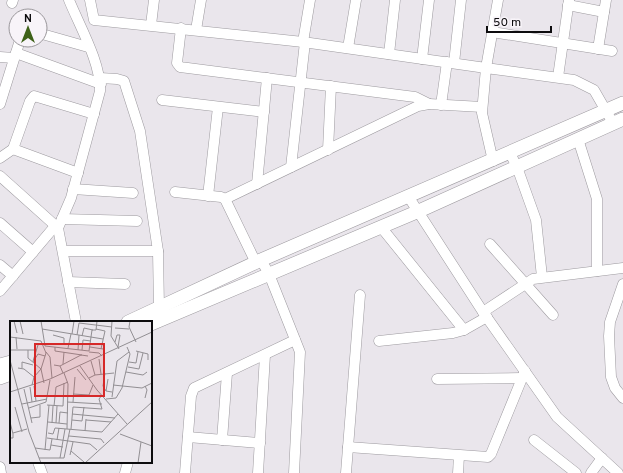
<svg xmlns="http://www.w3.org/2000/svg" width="623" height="473" viewBox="0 0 623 473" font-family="Overpass,sans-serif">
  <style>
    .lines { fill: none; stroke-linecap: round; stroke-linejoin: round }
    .minor-casing { stroke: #9d9a9f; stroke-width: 11 }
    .tertiary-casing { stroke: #9d9a9f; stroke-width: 14 }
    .minor { stroke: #fff; stroke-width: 10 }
    .tertiary { stroke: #fff; stroke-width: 13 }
    .inset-road { fill: none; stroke: #928f93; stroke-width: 1 }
    .view { fill: #d62828; fill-opacity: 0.15; stroke: #d62828; stroke-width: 2 }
    .inset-edge { fill: none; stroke: #0d0c0e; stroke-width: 2 }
  </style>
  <rect width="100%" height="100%" fill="#eae6ec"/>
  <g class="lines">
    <g class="minor-casing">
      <g id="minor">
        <path d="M69,0c11,27 32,63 31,91l-29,107 -13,30 18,94"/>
        <polyline points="90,0 94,20 303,42 486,68 498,0"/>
        <polyline points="12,3 13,0"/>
        <polyline points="568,5 604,12"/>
        <polyline points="151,25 154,0"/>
        <polyline points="181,28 177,63 180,67 415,97 429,104"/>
        <polyline points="196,30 201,0"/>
        <polyline points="492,32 612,51"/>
        <polyline points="42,34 88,47"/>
        <polyline points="303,42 310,0"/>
        <polyline points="348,48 356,0"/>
        <polyline points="598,49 606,0"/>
        <polyline points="16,53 101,84"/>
        <polyline points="389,54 395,0"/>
        <polyline points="0,57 14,58"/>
        <polyline points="422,59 429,0"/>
        <polyline points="454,63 461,0"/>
        <polyline points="558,77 569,0"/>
        <polyline points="100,78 117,79 124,81 140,131 158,251 159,308"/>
        <polyline points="162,100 264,112"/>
        <polyline points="0,104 20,40"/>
        <polyline points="441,105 447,62"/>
        <polyline points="578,139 597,199 597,271"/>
        <polyline points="13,149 78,173"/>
        <polyline points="328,150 331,86"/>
        <polyline points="510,153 517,167 536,220 542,277"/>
        <polyline points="0,158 13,149 30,101 34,96 94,114"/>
        <polyline points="493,161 482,113 486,68 574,80 594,90 613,123"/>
        <polyline points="291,167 305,42"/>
        <polyline points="0,176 58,228"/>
        <polyline points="257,184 267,78"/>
        <polyline points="73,189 133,193"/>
        <polyline points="175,192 221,197 225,199 256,263"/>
        <polyline points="208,196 218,107"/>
        <polyline points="408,196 483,312 557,417 618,473"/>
        <polyline points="225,199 418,106 429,104 482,107"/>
        <polyline points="62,219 137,221"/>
        <polyline points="0,223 33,252"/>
        <polyline points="381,227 464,330"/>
        <polyline points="490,244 553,315"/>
        <polyline points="63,251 158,251"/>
        <polyline points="261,260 269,274 300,352 294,473"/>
        <polyline points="0,265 13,276"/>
        <polyline points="68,282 125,284"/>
        <polyline points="623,284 610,322 609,336 611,377 615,388 623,398"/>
        <polyline points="0,291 55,226"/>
        <polyline points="483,312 533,279 623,268"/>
        <polyline points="379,341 453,333 464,330 487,317"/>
        <polyline points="437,379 522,378"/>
        <polyline points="188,437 260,443"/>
        <polyline points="222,440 227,373"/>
        <polyline points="534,440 576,473"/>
        <polyline points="348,447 488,457 491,454 525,371"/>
        <polyline points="38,462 42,473"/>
        <polyline points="0,467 1,473"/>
        <polyline points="125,473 128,462"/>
        <polyline points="185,473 191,396 194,388 295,340"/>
        <polyline points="258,473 265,355"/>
        <polyline points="346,473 360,295"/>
        <polyline points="458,473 459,456"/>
        <polyline points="591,473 602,458"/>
      </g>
    </g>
    <g class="tertiary-casing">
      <g id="tertiary">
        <polyline points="128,322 261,260 623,103"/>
        <polyline points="151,324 419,211 623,119"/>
        <polyline points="0,365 11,362"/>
        <polyline points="0,378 11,374"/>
      </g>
    </g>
    <use href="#minor" class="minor"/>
    <use href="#tertiary" class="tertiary"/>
  </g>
  <g transform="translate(10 321)">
    <rect width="142" height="142" fill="#eae6ec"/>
    <path class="inset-road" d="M4,0l3,12M10,0l3,13M31,0l4,25 44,5 3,-21h4l1,-9M102,0l-1,15 8,13M120,0l-1,6 7,15M69,2l33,4M105,7l14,1M32,8l61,10M86,8l9,2 -4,18M62,13l2,-13M43,14l11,3v5M67,14l2,-12M72,15l2,-8 9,2M0,16l31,4 5,12 -5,16 3,14M6,16l1,12M105,21l2,-7h3l-2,12M45,26v4l27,4M80,26l13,2M58,27l3,-14M0,29h26M18,29v8l13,11M68,29l1,-15M72,29l1,-10 8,1M126,30l12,3v6M36,31l4,5 2,21M79,31l10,1 3,3M89,38l2,15M0,39l19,72 12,31M23,40l5,-16M81,40l4,14M23,41l5,-8 7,2M119,41l7,1 2,-11M53,43l1,-12M44,44l6,1 3,7M50,45l21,-11 7,1M70,45l17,24 30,34M118,46l11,2 4,-16M8,47l6,1 10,8M12,47v-6l11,3M67,48l9,11M116,51l17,3 4,-3M54,52l4,11 -1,45M95,52l-2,13 3,5 6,1M79,57l6,-3 19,-2M22,64l2,-8 7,-8M103,64l29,3 10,-5M24,65l2,15M20,66l2,15M14,68l8,34M96,70l2,-12M0,71l40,-13 102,-47M63,73l16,1 4,-10M102,76l5,-36 12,-9M135,77l2,-8 -2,-4M96,78l10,-1 6,-10 8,-34 -3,-7M57,81l35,2M63,81l2,-25M12,83l25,-5M37,84l16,1M44,85l2,-19 12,-5M53,85l1,-23M5,86l7,25M19,87l17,-6 4,-22M62,93l43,4M21,97l9,-1v-12M62,99l10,1 2,-14M76,99l25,2M0,101l3,12v4h-3M38,101l19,2M42,102l1,-17M46,102l1,-17M49,102l1,-11 8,1M61,108l2,-22 29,2 -3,-10 3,-4M75,110l1,-12M3,112l14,-4M38,112l5,1 2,-6 47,4 16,-18M110,113l32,12M59,115l32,3 3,4M37,117l43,6 7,6M47,119l2,-12M41,124l12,2M25,127l15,2 2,-11M35,129l4,-45M61,130l13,11M60,134l3,-13M29,137h25l6,-29M50,137l5,-29M75,142l67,-61M128,142l3,-21"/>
    <path class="view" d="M25,23h69v52h-69z"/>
    <rect width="142" height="142" class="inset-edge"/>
  </g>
  <g transform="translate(28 28)"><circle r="19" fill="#f8f4f9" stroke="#9a979b"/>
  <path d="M0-3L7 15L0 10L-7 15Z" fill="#3e6219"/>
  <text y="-6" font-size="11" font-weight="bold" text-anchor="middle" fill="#0d0c0e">N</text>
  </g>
  <path d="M487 26v6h64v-6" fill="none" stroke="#0d0c0e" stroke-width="2"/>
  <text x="493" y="26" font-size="12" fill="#0d0c0e" stroke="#f8f4f9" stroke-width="3" paint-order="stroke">50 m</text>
</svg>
